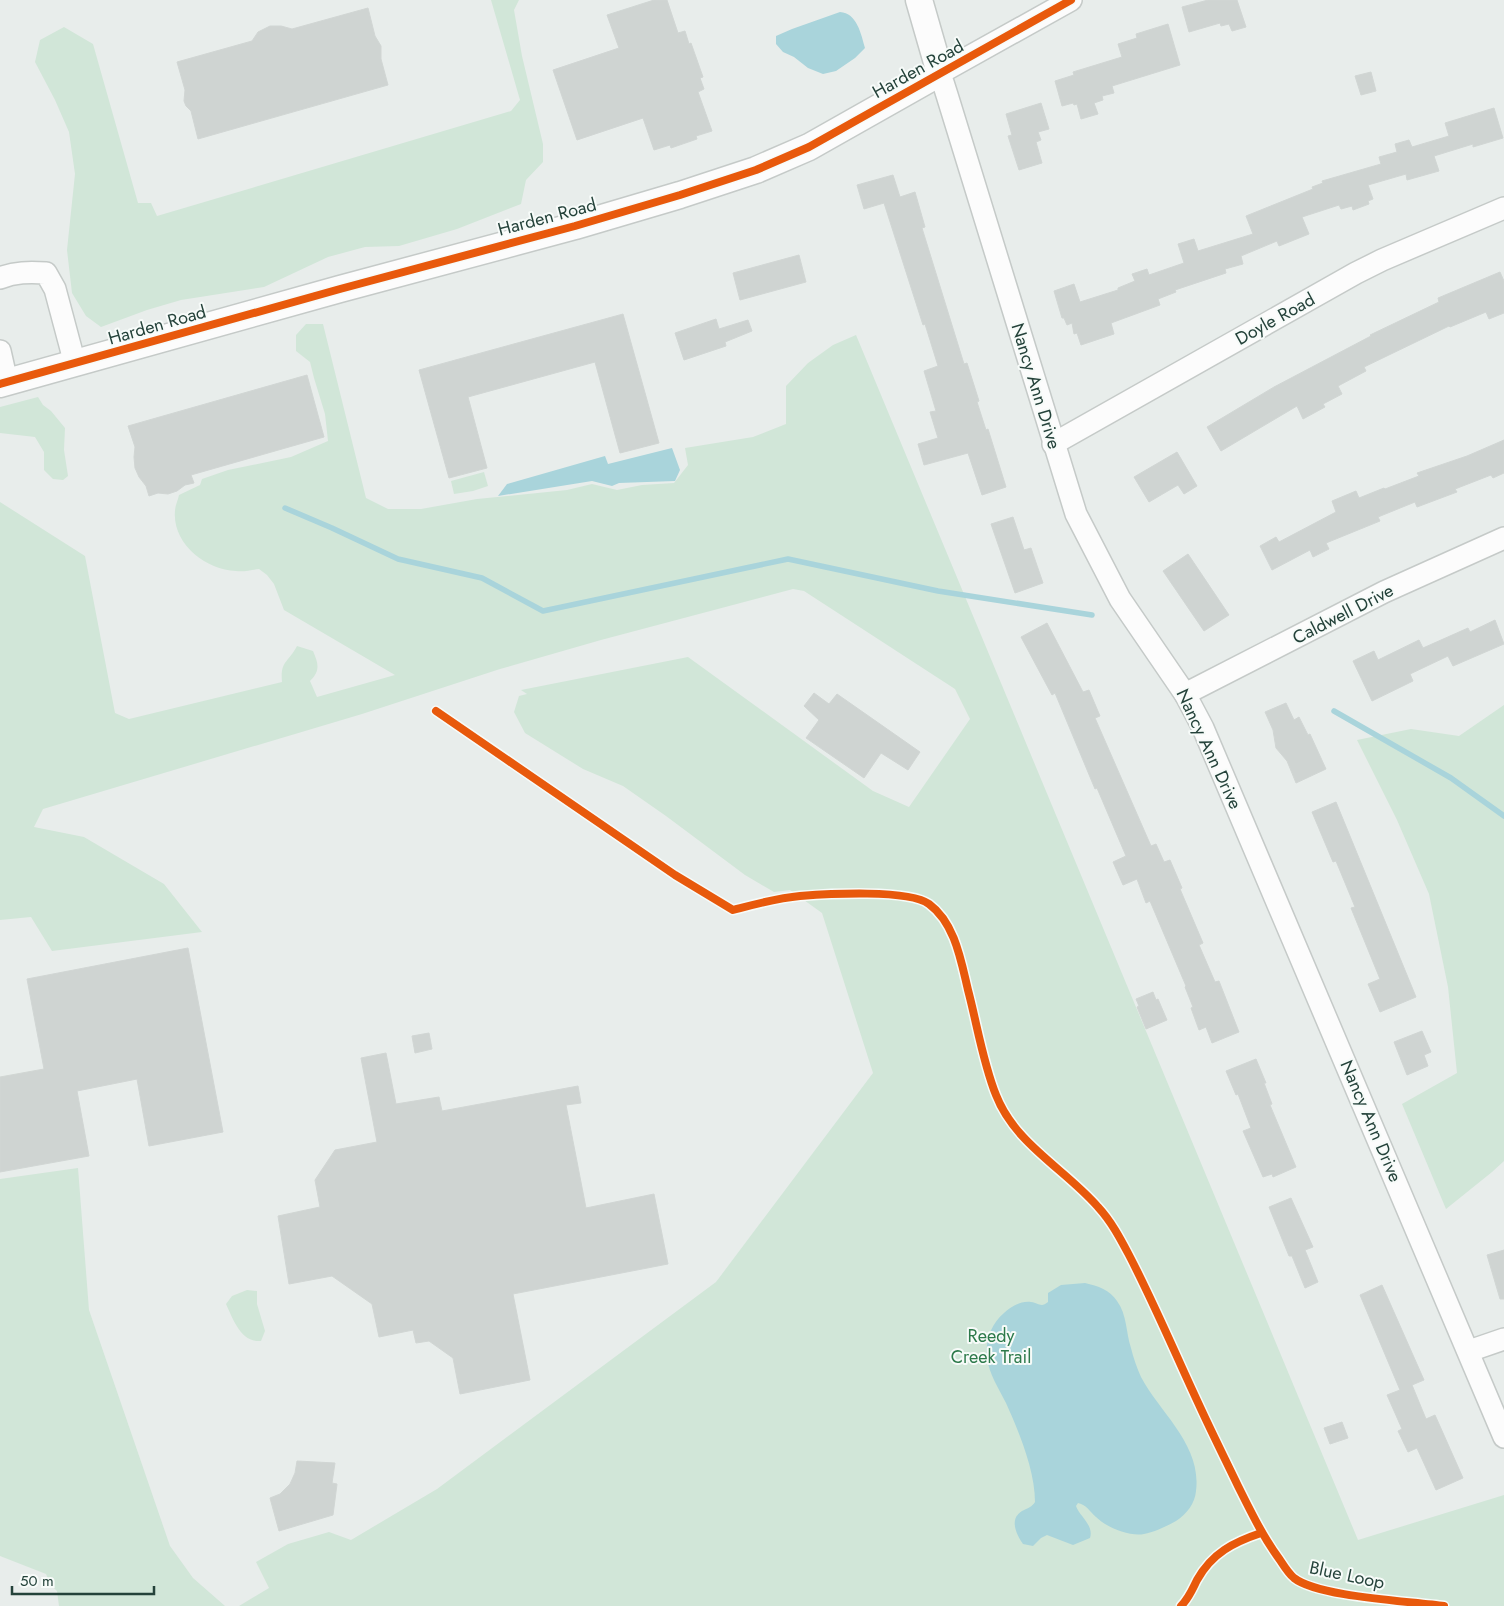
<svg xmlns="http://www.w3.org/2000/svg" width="1504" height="1606" viewBox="0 0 1504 1606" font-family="Jost,sans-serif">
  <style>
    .green { fill: #d1e6d8 }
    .water { fill: #a9d4db }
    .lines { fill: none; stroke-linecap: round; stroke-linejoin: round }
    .stream { stroke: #a9d4db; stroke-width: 5.5 }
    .building { fill: #cfd4d2; stroke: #d1d6d4 }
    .minor-casing { stroke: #c5cac8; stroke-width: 24 }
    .tertiary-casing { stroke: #c5cac8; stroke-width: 29 }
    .minor { stroke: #fcfcfc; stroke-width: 21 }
    .tertiary { stroke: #fcfcfc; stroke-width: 26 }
    .cycleway-casing { stroke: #f7fbf9; stroke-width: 11 }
    .cycleway { stroke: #e8590c; stroke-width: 8 }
    .labels { text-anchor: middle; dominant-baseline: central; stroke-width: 4; stroke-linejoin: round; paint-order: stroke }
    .street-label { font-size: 18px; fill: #24423a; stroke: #f7fbf9 }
    .park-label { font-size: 18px; fill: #2d7a4b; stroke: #f7fbf9 }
  </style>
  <rect width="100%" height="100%" fill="#e8edeb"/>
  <g class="green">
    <polygon points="491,0 519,0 514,10 522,56 543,144 543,162 526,180 521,204 457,229 399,246 365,247 328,257 264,287 181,300 147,310 101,327 86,316 72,293 67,250 75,174 69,132 55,100 35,62 40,40 64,27 93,44 138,203 151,203 157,216 511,111 520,100"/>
    <path d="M306,324h17l43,174 22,11h33l56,-10 90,-9 25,-6 25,6 25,-5 32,-2 14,-18 -3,-17 68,-11 33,-13v-38l22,-23 25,-18 23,-10 502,1205 146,-45v111h-1265l30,-18 -13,-26 32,-18 41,-12 22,8 86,-51 279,-207 157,-209 -51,-160 -32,-23 -16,2 -29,-17 -79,-59 -43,-30 -40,-17 -58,-36 -11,-21 5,-16 8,-2 -6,-4 167,-33 185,134 36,16 61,-88 -15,-30 -151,-98 -11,-2 -192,51 -101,29 -138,45 -319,95 -9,18 50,10 80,47 38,48 -150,19 -21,-34 -31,3v-418l85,54 30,157 14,6 153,-37c-2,-21 6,-19 15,-36l16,5c5,12 8,19 -3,30l7,16 78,-22 -111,-65 -10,-26 -7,-9 -8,-6c-7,1 -16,3 -23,2 -31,-1 -64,-28 -61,-60 0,-5 3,-11 4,-16l21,-10 2,-6 26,-9 63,-13 37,-16 -3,-27 -11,-36 -4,-16 -14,-11v-16z"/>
    <polygon points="38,397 43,405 51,411 65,428 64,450 68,476 63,480 53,479 44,470 44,452 35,437 0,433 0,407"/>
    <polygon points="484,472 488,486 473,491 454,494 451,481"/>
    <polygon points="1504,705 1504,1161 1492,1172 1446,1209 1402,1104 1457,1073 1448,987 1429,894 1397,820 1357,740 1411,729 1459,736"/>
    <polygon points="78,1168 89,1310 170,1546 193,1578 225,1606 59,1606 57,1591 51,1585 46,1574 0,1556 0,1179"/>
    <path d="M247,1290l10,1v13l8,27 -4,10c-20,2 -28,-22 -35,-37l6,-8z"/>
  </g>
  <g class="water">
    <path d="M840,12c17,1 21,22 25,36l-10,10 -19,13 -13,3 -15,-6 -14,-11 -11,-5 -7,-8v-8l16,-7z"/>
    <polygon points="672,448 680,470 675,481 619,483 612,486 592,481 498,496 507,484 605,456 608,464"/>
    <path d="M1085,1283c13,3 25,7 32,18 10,13 9,32 14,47 2,9 6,20 10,29 19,36 61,68 55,114 -1,12 -9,23 -20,30 -9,5 -21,11 -32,13 -14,3 -38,-7 -48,-17 -7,-6 -9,-12 -18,-14l-2,3c4,11 18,19 14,32l-17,7 -26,-10 -6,3 -8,8 -10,-2c-7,-10 -14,-25 -1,-33 6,-3 10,-4 13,-9 0,-32 -16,-70 -29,-99 -7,-14 -17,-29 -19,-45 -2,-17 4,-34 17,-45 6,-6 18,-13 27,-11 8,1 10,6 17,0v-9l13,-8z"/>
  </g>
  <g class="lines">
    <g class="stream">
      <polyline points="285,508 332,528 398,559 482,578 543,611 788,559 938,591 1092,615"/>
      <polyline points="1334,711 1451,778 1504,816"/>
    </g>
  </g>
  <g class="building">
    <polygon points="654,0 667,0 678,33 685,31 689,44 691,43 703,77 700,78 704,89 698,92 712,131 696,136 697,139 671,148 670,145 654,150 643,118 577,140 553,70 619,48 607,15"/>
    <polygon points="1208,0 1237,0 1246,27 1232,31 1229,24 1221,26 1220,23 1189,32 1182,7"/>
    <polygon points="368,8 375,36 381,46 381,59 388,85 198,139 191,111 186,106 184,101 185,90 177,62 252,41 258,32 270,26 281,26 292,29"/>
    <polygon points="1168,24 1180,65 1112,86 1114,93 1102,96 1103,100 1094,103 1098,114 1081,119 1077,104 1074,105 1073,103 1062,106 1055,81 1074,75 1073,72 1122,57 1118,44 1137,38 1136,34"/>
    <polygon points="1371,72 1376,91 1361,95 1355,76"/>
    <polygon points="1041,103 1049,129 1038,132 1041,140 1036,142 1042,163 1019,170 1008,136 1012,135 1006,114"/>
    <polygon points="1494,108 1503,138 1473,147 1473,144 1434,156 1439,171 1407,180 1406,174 1368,185 1373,199 1368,201 1369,204 1353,210 1352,206 1341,209 1339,205 1302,217 1309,234 1279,246 1277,241 1241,256 1243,264 1225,269 1226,273 1175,290 1176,292 1158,299 1160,305 1111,323 1114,334 1081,345 1077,333 1074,334 1072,323 1067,325 1064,318 1062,318 1054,291 1074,284 1080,302 1118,290 1118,288 1135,281 1132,274 1147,269 1149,275 1184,263 1178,244 1194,239 1198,251 1253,234 1246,216 1313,189 1312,187 1323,183 1322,181 1381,164 1379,157 1397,152 1395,144 1409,140 1412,147 1449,136 1445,123"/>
    <polygon points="893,175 900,197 915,192 925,227 922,228 964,364 967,363 979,401 977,402 986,430 988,429 1006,487 982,495 968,453 924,465 918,444 938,438 930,412 936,411 924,371 938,366 925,324 923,325 884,203 864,209 857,185"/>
    <polygon points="799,255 806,282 740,300 733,273"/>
    <polygon points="1500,272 1504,281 1504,313 1489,319 1486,312 1450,327 1449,326 1364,367 1366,371 1338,386 1342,394 1323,404 1325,407 1303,419 1297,406 1221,451 1207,427 1274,387 1371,336 1370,335 1439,302 1438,298"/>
    <polygon points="623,314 659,443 620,453 595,362 468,397 487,468 449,478 419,370"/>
    <polygon points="716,319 719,329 748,320 752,331 725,342 726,346 684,360 675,333"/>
    <polygon points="307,375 324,437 191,475 194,483 185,485 177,491 168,494 158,493 149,496 146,486 139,477 135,468 134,457 135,447 128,426"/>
    <polygon points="1504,440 1504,473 1493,478 1491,475 1455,489 1457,492 1417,507 1415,502 1378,517 1380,521 1326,543 1329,549 1313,557 1310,550 1272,570 1260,546 1276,537 1279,542 1336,512 1332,501 1356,491 1359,498 1384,488 1385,489 1419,476 1417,473 1467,456"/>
    <polygon points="1177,452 1197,486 1184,494 1178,485 1149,502 1134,477"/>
    <polygon points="1013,517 1024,550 1031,548 1043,583 1015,593 991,524"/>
    <polygon points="1188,554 1229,615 1204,631 1163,571"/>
    <polygon points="1495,620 1504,644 1453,666 1448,656 1410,674 1413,681 1372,701 1353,661 1374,651 1378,660 1419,640 1423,648 1468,628 1470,632"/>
    <polygon points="1047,623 1083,692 1089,690 1100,716 1095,718 1151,846 1156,844 1164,862 1170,860 1182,888 1180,889 1203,943 1199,945 1215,982 1219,981 1239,1032 1212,1043 1206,1027 1199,1030 1191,1008 1193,1007 1185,987 1186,986 1150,901 1146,903 1137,879 1123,885 1113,862 1126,856 1097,788 1095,789 1055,693 1052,695 1021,637"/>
    <polygon points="814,693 829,704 837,694 920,752 908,770 881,753 864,778 806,738 819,720 804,706"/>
    <polygon points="1286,703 1294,720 1299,717 1308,735 1310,734 1326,769 1296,783 1287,761 1276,748 1273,730 1265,712"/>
    <polygon points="1336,802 1416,997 1380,1012 1368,984 1380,979 1351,908 1355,907 1336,861 1333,862 1312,812"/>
    <polygon points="188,948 223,1132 149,1146 137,1079 77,1091 89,1156 0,1172 0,1077 44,1069 27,979"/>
    <polygon points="1153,992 1156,1000 1158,999 1167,1020 1146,1029 1137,1007 1139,1006 1136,999"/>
    <polygon points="1422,1031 1431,1052 1424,1055 1428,1066 1407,1075 1394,1042"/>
    <polygon points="429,1033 432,1049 415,1053 412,1036"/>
    <polygon points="386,1053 396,1104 439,1097 442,1111 578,1086 581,1103 566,1105 586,1208 654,1194 668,1264 513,1294 530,1380 460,1394 453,1358 429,1341 416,1343 413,1330 379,1337 372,1304 332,1276 289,1284 278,1216 320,1207 315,1180 335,1150 377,1142 361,1058"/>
    <polygon points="1256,1059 1266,1083 1264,1083 1272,1104 1270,1105 1296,1167 1273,1177 1272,1174 1263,1177 1243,1131 1251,1128 1238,1094 1236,1095 1226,1071"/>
    <polygon points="1291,1198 1313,1247 1305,1250 1318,1282 1305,1288 1292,1256 1289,1256 1269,1207"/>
    <polygon points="1504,1250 1504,1299 1500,1299 1487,1255"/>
    <polygon points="1382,1285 1424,1380 1412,1385 1426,1419 1435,1415 1463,1478 1436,1490 1417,1448 1408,1452 1398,1431 1402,1429 1387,1395 1400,1390 1360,1295"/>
    <polygon points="1342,1422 1348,1438 1330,1444 1324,1428"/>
    <polygon points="297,1461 335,1463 332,1483 337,1484 333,1515 279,1531 270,1498 280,1494 290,1484 295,1473"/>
  </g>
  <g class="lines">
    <g class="minor-casing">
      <g id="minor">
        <polyline points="1071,0 940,73 947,95 1076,514 1120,599 1185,694 1203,728 1504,1437"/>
        <path d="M0,278c15,-6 29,-6 46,-5l9,16 20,75"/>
        <polyline points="0,351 7,382"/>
        <polyline points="1053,444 1356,273 1382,260 1504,208"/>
        <polyline points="1185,694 1384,592 1504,538"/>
        <polyline points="1469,1351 1504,1339"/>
      </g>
    </g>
    <g class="tertiary-casing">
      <polyline id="tertiary" points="0,384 340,289 575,226 680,195 756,170 809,147 940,73 919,0"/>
    </g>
    <use href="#minor" class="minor"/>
    <use href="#tertiary" class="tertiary"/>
    <g class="cycleway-casing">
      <g id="cycleway">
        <polyline points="0,384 340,289 575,226 680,195 756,170 809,147 1071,0"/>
        <path d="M436,711l239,164 58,35c23,-6 44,-12 67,-14 27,-2 109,-7 129,8 26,19 32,57 39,86 9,34 15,73 28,105 19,49 69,74 102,112 13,14 22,31 31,48 26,50 48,103 72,154 12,26 25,52 37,77 13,26 25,51 42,74 4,6 8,13 14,18 24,19 116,23 150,28"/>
        <path d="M1181,1606c8,-8 11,-16 16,-26 15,-27 37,-38 64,-47"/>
      </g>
    </g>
    <use href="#cycleway" class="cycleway"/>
  </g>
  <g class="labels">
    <g class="street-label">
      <text transform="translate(918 69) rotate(-29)">Harden Road</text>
      <text transform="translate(547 217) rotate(-15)">Harden Road</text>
      <text transform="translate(1275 319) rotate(-29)">Doyle Road</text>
      <text transform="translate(157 325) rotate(-16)">Harden Road</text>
      <text transform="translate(1036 386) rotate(73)">Nancy Ann Drive</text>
      <text transform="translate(1343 614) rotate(-27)">Caldwell Drive</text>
      <text transform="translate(1209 749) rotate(65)">Nancy Ann Drive</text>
      <text transform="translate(1371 1121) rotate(67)">Nancy Ann Drive</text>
      <text transform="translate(1347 1575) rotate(12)">Blue Loop</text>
    </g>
    <g class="park-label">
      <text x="991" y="1336">Reedy<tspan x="991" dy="21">Creek Trail</tspan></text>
    </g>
  </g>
  <path d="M12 1586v8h142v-8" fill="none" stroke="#24423a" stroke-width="2.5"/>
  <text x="20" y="1586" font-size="15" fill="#24423a" stroke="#f7fbf9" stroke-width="4" paint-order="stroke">50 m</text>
</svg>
